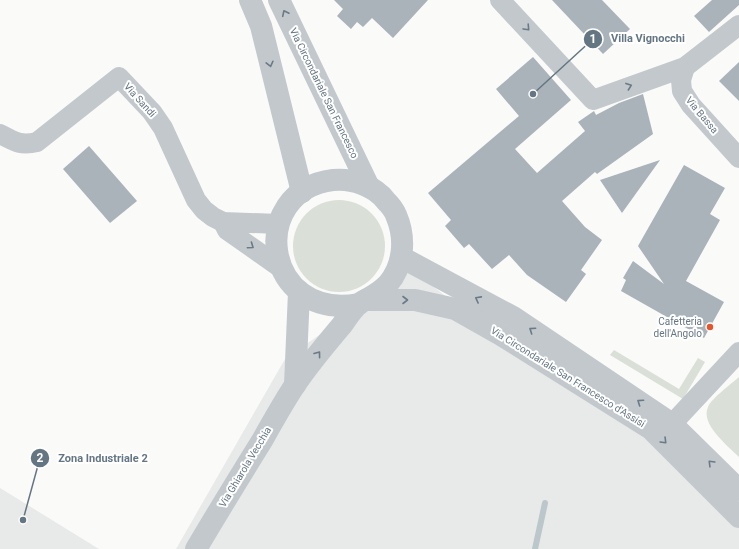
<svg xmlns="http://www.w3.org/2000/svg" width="739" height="549" viewBox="0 0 739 549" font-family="Roboto,sans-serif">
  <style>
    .built { fill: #e8e9e9 }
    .green { fill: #dadfd7 }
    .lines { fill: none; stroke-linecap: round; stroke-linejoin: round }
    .stream { stroke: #bbc7cb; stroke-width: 6 }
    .building { fill: #aab3b9 }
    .minor { stroke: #c3c8cc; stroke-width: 20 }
    .tertiary { stroke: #c3c8cc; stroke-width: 22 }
    .oneway { stroke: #6a7a87 }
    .poi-dot { fill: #e4572e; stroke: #fff; stroke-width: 1.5 }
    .labels { text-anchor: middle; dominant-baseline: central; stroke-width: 4; stroke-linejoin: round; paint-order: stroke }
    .street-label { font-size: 10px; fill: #657683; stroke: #fff }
    .poi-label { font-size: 10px; fill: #657683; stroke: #fff; text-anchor: end }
    .leader { fill: none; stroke: #657683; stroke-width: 1.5 }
    .callout-dot { fill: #657683; stroke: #fff; stroke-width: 1.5 }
    .mark-label { font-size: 12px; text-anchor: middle; font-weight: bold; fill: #fff }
    .callout-label { font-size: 11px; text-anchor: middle; font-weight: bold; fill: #657683; stroke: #fff; stroke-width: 4; stroke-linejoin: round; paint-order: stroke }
  </style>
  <rect width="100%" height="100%" fill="#fafaf8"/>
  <g class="built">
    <polygon points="412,270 462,309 739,503 739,549 176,549 285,359"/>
    <polygon points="0,488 99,549 0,549"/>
  </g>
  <g class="green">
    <circle cx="339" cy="246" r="46"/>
    <polygon points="614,350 679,389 698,358 705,362 683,399 610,355"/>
    <path d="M739,377v80c-11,-11 -39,-33 -31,-50 3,-8 23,-23 31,-30z"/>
  </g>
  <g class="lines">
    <polyline class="stream" points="535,549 545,503"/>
  </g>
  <g class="building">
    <polygon points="334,0 428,0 393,38 372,18 363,27 357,22 351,29 337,16 343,9"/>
    <polygon points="552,0 602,0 630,29 603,54"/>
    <polygon points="712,0 739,0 739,5 709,32 694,16"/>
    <polygon points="533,57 571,100 515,149 537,173 585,131 578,122 594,111 596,115 619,103 643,94 653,134 597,174 595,172 562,201 585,227 602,240 581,270 586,274 566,302 527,275 509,255 492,269 469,244 464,248 445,226 451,220 428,193 519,116 496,89"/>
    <polygon points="739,62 739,101 719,81"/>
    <polygon points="89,146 137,201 110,223 63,169"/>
    <polygon points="660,160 622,213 600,180"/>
    <polygon points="684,165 725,188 710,214 720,220 686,281 724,302 704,338 621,291 626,280 623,278 633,261 664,284 638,246"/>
  </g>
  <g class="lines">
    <g class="minor">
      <polyline points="500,0 593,100 685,67 739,25"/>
      <polyline points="685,67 681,80 682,91 691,105 739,158"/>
      <path d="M0,134c15,8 21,12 37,8l82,-65 33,35 11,16 33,72 8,10 9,7 10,5 56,2"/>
      <polyline points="223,222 227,230 281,268"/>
      <polyline points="672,424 739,352"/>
    </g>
    <g class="tertiary">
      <polyline points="250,0 261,26 302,192"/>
      <polyline points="279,0 369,187"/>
      <polyline points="401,257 513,317 672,424 739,490"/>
      <polyline points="366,300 415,300 455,309 501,335 651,429 739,517"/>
      <polyline points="295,385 299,292"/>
      <path d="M196,549c22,-37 44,-73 67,-110 10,-18 20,-36 32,-54 14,-21 31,-41 47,-60 5,-7 11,-17 18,-22 11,-7 18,-8 28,-19 16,-19 18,-46 8,-69 -2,-5 -6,-10 -10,-14 -11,-15 -34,-23 -53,-21 -87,11 -70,142 26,124"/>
    </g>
  </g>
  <defs><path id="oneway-chevron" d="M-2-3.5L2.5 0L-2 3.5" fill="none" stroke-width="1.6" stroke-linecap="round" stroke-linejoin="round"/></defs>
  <g class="oneway">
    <use href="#oneway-chevron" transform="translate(285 13) rotate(-116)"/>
    <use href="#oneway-chevron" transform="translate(527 28) rotate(47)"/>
    <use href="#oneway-chevron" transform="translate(270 64) rotate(76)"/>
    <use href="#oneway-chevron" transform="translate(629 86) rotate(-20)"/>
    <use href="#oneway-chevron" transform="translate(251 246) rotate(35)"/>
    <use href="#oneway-chevron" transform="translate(478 299) rotate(-152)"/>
    <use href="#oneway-chevron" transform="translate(405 300)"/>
    <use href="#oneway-chevron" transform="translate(532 330) rotate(-146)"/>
    <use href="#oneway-chevron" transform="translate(318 354) rotate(-53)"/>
    <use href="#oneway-chevron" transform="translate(640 402) rotate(-146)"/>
    <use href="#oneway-chevron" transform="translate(664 441) rotate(45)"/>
    <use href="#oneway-chevron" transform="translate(711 463) rotate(-135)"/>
  </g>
  <circle class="poi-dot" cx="710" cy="327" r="4"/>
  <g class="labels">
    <g class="street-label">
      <text transform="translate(324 93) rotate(64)">Via Circondariale San Francesco</text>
      <text transform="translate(140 100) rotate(48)">Via Sandi</text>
      <text transform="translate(702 115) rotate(50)">Via Bassa</text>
      <text transform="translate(568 377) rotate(32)">Via Circondariale San Francesco d'Assisi</text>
      <text transform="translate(245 467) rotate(-59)">Via Ghiarola Vecchia</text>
    </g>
    <g class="poi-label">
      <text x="702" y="321">Cafetteria<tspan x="702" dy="12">dell'Angolo</tspan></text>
    </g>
  </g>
  <path class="leader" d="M533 94L593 39M23 520L40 458"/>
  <g class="callout-dot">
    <circle cx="533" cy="94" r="4"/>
    <circle cx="23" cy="520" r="4"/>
    <circle cx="593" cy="39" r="10"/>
    <circle cx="40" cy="458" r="10"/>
  </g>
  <g class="mark-label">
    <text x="593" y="43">1</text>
    <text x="40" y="462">2</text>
  </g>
  <g class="callout-label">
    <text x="648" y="42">Villa Vignocchi</text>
    <text x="103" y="462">Zona Industriale 2</text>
  </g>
</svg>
